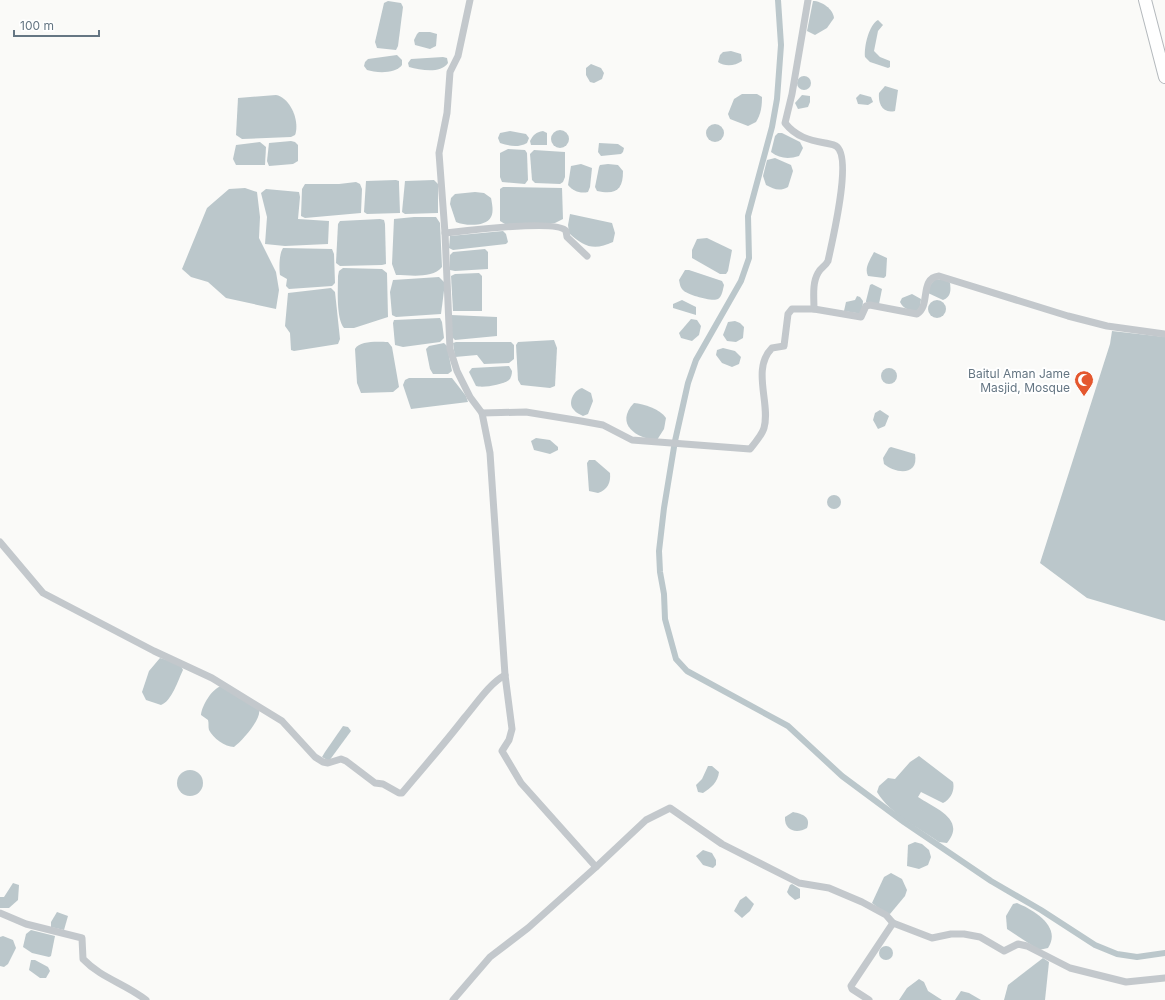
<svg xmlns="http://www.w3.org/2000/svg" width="1165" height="1000" viewBox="0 0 1165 1000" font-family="Inter,sans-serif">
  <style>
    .water { fill: #bbc7cb }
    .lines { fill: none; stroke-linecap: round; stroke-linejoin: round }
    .canal { stroke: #bbc7cb; stroke-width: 6 }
    .highway-casing { stroke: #b4b9bd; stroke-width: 14 }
    .street { stroke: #c3c8cc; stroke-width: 7 }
    .highway { stroke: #fff; stroke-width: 12 }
    .labels { text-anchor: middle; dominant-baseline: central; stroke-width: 4; stroke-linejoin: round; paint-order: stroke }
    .poi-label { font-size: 12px; fill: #657683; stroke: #fff; text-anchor: end }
  </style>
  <rect width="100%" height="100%" fill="#fafaf8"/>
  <g class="water">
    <polygon points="388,1 401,3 403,7 398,46 396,50 377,48 375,42 384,3"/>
    <path d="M813,1c9,0 20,8 21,17l-7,10 -12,7 -8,-4z"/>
    <path d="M878,20l5,5 -5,6 -4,20 6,6 10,4v6l-2,1 -18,-6 -5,-5c-1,-11 4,-32 13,-37z"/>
    <polygon points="419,32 430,32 437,34 436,46 430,49 415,45 414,40 417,34"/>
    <path d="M731,51l10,3 1,7c-7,5 -17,6 -24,1l2,-7 3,-3z"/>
    <path d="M397,55l5,5v5c-6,9 -26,8 -35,5l-3,-4 1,-4 3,-3z"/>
    <path d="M443,57l4,1 1,5c-8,11 -27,7 -39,4l-1,-4 3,-4z"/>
    <polygon points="591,64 601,68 604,73 602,79 594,83 590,82 586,75 586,68"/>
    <circle cx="804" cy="83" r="7"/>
    <path d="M885,86l13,4 -3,21c-13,3 -17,-8 -16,-18z"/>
    <path d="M742,94h15l5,3c0,9 -1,17 -6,25l-8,4 -18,-7 -2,-5 6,-15z"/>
    <polygon points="860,94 871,97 873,102 868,105 858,104 856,98"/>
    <path d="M276,95c15,3 24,27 19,40l-4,2 -49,2 -6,-4 2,-37z"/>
    <polygon points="802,95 810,96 810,102 808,107 798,109 795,103"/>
    <circle cx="715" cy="133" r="9"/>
    <circle cx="560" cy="139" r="9"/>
    <path d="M510,131l16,3 3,4 -2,5c-9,5 -18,3 -27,0l-2,-5 2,-5z"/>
    <path d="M543,131l4,2v12h-16l-1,-4c3,-6 6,-9 13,-10z"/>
    <path d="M778,133h4l18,9 3,6 -4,8c-10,3 -19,3 -28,-4l4,-16z"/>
    <polygon points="291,141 295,142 298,145 298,161 293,164 269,166 267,161 269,143"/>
    <polygon points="260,142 266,147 265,165 236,165 233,159 236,145"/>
    <polygon points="599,143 618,144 624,148 623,152 621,154 601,156 598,152"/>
    <polygon points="508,149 525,150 527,153 528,180 525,184 502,182 500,177 500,153"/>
    <polygon points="534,150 565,152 565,177 563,182 560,184 535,183 532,180 530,154"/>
    <path d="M775,158l16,7 2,6 -5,16c-9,5 -14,2 -22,-2l-3,-9 4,-16z"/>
    <path d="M581,164l11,4 -2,19 -2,5c-8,2 -15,-1 -20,-7l3,-19z"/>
    <path d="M608,164l10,1 5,6c0,19 -7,24 -26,20l-2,-4 4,-20 1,-2z"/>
    <polygon points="396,180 399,181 399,184 400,213 367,214 364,212 366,181"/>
    <polygon points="434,180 438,184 438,213 405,214 402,212 405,181"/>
    <polygon points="356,182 360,184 362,189 361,213 305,218 301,216 302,189 305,184 339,184"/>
    <polygon points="503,187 562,188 563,219 555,223 505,224 500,221 500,189"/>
    <polygon points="245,188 257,192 260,217 259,238 276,272 279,290 276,309 226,298 208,282 191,277 182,269 207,208 229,189"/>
    <polygon points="266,189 299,192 300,197 298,219 329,221 328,244 285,246 265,244 267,217 261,193"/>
    <path d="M475,192l9,1 7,5c1,5 3,14 0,19 -5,10 -26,9 -35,5l-6,-18 1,-6 4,-4z"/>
    <path d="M570,214l42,9 3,10 -2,9c-19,9 -29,5 -44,-9l-1,-8z"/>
    <path d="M414,217h22l4,6 2,44c-10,12 -32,8 -46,8l-4,-11 2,-45z"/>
    <polygon points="380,219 384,220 385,224 386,264 382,265 340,266 336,263 338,224 340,221"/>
    <polygon points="503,231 506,234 508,242 506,244 453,250 449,248 450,236"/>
    <polygon points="707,238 732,250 728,271 726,274 720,274 692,258 692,250 697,239"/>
    <path d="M283,248l49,1 2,5 1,29 -3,3 -43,3 -3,-3 1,-7 -7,-4c-1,-7 -1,-21 3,-27z"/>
    <polygon points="485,249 488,252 488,269 455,271 450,270 450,255 453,252"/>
    <path d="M874,252l13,6 -1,18 -2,2 -16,-2c-4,-8 2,-16 6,-24z"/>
    <path d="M343,268l39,1 5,4 1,44 -34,11h-10c-8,-10 -6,-38 -6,-52l1,-5z"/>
    <path d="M685,270h4l33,11 2,4c-1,4 -2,12 -6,14 -6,3 -29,-4 -34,-8 -4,-3 -4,-7 -5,-11z"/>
    <polygon points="479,273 482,276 482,311 453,311 451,276 455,274"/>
    <polygon points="439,277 445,283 441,314 396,317 392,315 390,292 393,280"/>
    <path d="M935,279l11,1 4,3c1,7 1,14 -7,17l-15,-7v-5z"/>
    <polygon points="872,284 882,289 879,304 866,302 866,301 870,285"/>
    <polygon points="331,288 335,292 340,339 338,344 294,351 291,350 290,333 285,326 288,293"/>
    <path d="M912,294l9,5 -1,8 -4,5c-6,-2 -13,-3 -16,-10l2,-4z"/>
    <polygon points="857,296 860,297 863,301 862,314 844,311 846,302 855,300"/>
    <polygon points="682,300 696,307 696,315 673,308 673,304"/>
    <circle cx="937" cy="309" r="9"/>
    <polygon points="451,315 497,317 497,336 455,340 452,337"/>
    <polygon points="440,318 442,322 444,338 440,342 403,347 395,345 393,323 394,320"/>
    <polygon points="691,319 697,320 701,326 699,335 692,341 681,338 679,333"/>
    <polygon points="735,321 740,323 744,327 743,338 736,342 727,341 723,335 728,322"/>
    <polygon points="1112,331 1165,337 1165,621 1087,598 1040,563 1110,344"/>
    <polygon points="554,340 557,348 555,386 550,388 521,385 518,380 516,345 518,342"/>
    <path d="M388,342l4,5 7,40 -6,5 -32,1 -4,-10 -2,-34c5,-9 24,-7 33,-7z"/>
    <polygon points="456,342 511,342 514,345 514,359 509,363 484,364 477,355 455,357 453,343"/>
    <polygon points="444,343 447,346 452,371 448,374 433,374 430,369 426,349 429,346"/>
    <polygon points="723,348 735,351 741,357 739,364 732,367 722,363 716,355 717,350"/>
    <path d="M509,366l3,5c0,3 -1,7 -3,9 -7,5 -26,8 -33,6l-7,-14 3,-4z"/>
    <circle cx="889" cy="376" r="8"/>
    <polygon points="409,378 452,378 466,396 468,402 411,409 403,385 405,380"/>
    <path d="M582,388l9,5 2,8 -5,13 -5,2c-3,-2 -7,-3 -9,-6 -7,-7 0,-20 8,-22z"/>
    <path d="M634,403c10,1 26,6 32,15l-2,11 -7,11c-20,-1 -43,-16 -23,-37z"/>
    <polygon points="880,410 889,416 885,426 878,429 873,420 875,413"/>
    <polygon points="536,438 550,440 558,447 558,450 550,454 534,450 531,441"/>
    <path d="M891,447l24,7c4,22 -19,20 -31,10l-1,-6 6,-10z"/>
    <path d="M589,460h6l15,13c1,10 -3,17 -12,20l-9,-2 -2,-28z"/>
    <circle cx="834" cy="502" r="7"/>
    <path d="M160,658l20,6 3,6c-5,10 -11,31 -22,35l-15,-5 -4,-8 7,-21z"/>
    <path d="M221,686l38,23c3,10 -17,32 -25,38 -9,0 -21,-9 -25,-17 -1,-3 0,-7 -1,-10l-7,-5c1,-10 11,-26 20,-29z"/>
    <polygon points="343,726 348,727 351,731 329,761 322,757 325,752"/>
    <path d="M919,756l34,26c2,8 -2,17 -10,21l-22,-11 -3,5c16,11 49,22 29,46l-8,-1c-21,-15 -49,-28 -62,-50l2,-6 9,-8 7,1 15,-17z"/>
    <path d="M708,766h4l7,6c-1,10 -8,16 -16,21l-5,-1 -2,-7 6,-6z"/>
    <circle cx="190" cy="783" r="13"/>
    <path d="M793,812c10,2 18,5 14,16 -10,6 -23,3 -22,-11z"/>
    <polygon points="915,842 922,844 929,850 931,857 928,865 919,869 907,866 908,845"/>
    <polygon points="703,850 712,853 716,860 716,865 713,868 703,865 696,856"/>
    <polygon points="891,873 902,879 907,890 905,896 890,914 885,913 872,903 884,877"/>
    <polygon points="13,883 19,885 18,900 9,908 0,908 0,897 4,897"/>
    <polygon points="792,884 800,889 800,898 795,900 789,895 787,892 790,885"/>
    <polygon points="746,896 754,904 750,911 742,918 734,911 740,900"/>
    <path d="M1017,903c17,7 45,24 31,45l-9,2 -32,-21 -1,-13 7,-12z"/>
    <polygon points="57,912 68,916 64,930 51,927 51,922"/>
    <polygon points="31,930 55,936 51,956 49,957 32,953 23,947 26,934"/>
    <polygon points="3,936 13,940 16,948 8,964 4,967 0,966 0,937"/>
    <circle cx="886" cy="953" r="7"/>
    <polygon points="1043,958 1049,962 1045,1000 1004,1000 1008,985"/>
    <polygon points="31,960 35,960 48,967 50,971 46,978 40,978 29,970"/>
    <polygon points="919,979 924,982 928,991 942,1000 899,1000 907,988"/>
    <polygon points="961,991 969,993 981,1000 955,1000"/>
  </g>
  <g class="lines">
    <polyline class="canal" points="778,0 781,45 777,99 772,127 748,216 749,258 741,281 696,360 688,383 675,441 664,508 659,551 660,572 664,594 665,619 676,659 687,671 788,726 842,776 904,822 991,881 1041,910 1095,945 1117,954 1137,957 1165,953"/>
    <g class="highway-casing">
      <polyline id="highway" points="1145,0 1165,77"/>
    </g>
    <g class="street">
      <path d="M808,0l-16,94 -7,29c11,14 24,17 40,20 4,1 8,1 11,3 17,10 -4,96 -8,115 -3,6 -8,7 -10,12 -6,10 -4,25 -4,36"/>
      <path d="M445,233c18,-2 113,-14 121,-2l1,6 20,19"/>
      <path d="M482,413l44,-1 55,9 22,4 29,15 118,9c5,-6 12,-14 14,-21 7,-24 -13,-59 8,-80l12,-2 4,-32 4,-5h22l47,8 5,-11 4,-1 47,9c14,-8 2,-36 22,-38l129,40 39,10 58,8"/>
      <path d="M0,542l43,51 111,58 58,27 70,43 33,36 8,5 5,1 13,-4 5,2 29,22 8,1 16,9h3c21,-25 43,-50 63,-76 12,-14 24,-33 40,-42"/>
      <polyline points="596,867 646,820 670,808 722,844 799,883 829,888 862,902 886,915 893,923"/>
      <path d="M0,913l26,11 56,14 1,21c18,19 43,25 63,41"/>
      <polyline points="453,1000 490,957 528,928 596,867 521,783 502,751 509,740 512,729 505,675 490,453 482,413 470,397 457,371 450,349 445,233 439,153 447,113 450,72 458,56 470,0"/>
      <polyline points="869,1000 852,989 851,986 893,923 932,938 951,934 964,934 980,937 1004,951 1018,944 1027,946 1070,968 1126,982 1165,978"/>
    </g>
    <use href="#highway" class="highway"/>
  </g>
  <defs>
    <g id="mosque-pin" transform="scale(1)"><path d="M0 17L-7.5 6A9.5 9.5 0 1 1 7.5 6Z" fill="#e4572e" stroke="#fff"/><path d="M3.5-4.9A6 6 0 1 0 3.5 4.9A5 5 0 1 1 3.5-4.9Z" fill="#fff"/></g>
  </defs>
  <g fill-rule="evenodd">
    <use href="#mosque-pin" x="1084" y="380"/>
  </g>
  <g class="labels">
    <g class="poi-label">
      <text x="1070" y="373">Baitul Aman Jame<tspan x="1070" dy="14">Masjid, Mosque</tspan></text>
    </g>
  </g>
  <path d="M14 30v6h85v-6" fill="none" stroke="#657683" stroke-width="2"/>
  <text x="20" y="30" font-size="12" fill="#657683" stroke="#ffffff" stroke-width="3" paint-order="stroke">100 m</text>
</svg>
